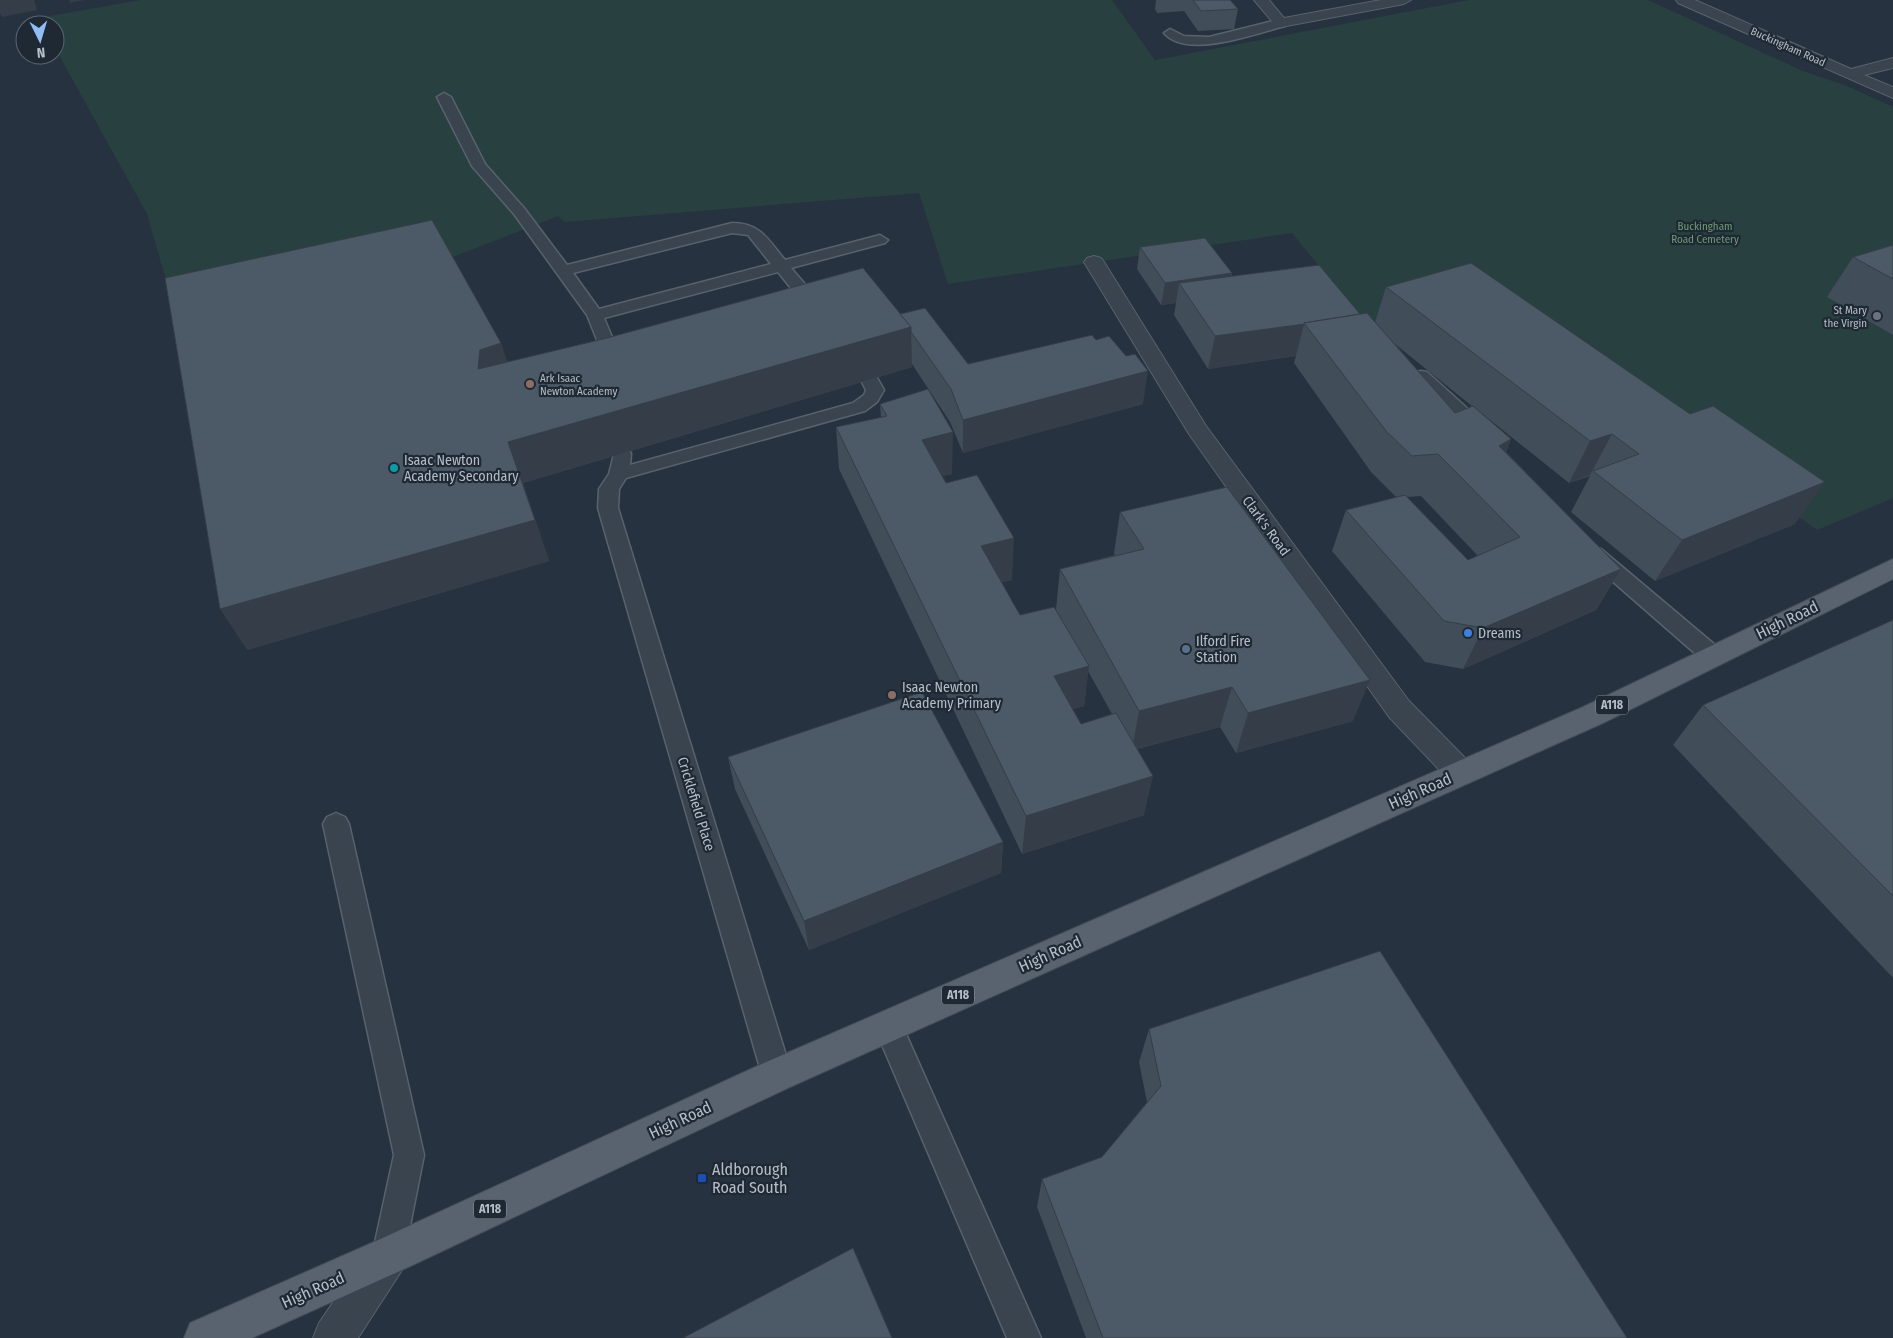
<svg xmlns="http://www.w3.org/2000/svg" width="1893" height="1338" viewBox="0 0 1893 1338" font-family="'Fira Sans Condensed',sans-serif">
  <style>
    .green { fill: #294041 }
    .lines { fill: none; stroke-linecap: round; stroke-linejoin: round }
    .service-casing { stroke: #58626c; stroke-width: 3 }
    .minor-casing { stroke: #58626c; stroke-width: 2 }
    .primary-casing { stroke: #434d58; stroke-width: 2 }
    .service { fill: #3a444f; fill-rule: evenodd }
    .minor { fill: #3a444f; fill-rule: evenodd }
    .primary { fill: #58636f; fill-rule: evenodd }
    .wall { fill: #414d59; fill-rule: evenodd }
    .shaded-wall { fill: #353e48 }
    .building { fill: #4c5967; stroke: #353e48 }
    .worship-dot { fill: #6b7280; stroke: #1f2934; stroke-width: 2 }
    .education-dot { fill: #8d6e63; stroke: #1f2934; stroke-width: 2 }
    .culture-dot { fill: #0f9aa8; stroke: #1f2934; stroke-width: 2 }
    .shop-dot { fill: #3f7fe0; stroke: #1f2934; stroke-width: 2 }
    .service-dot { fill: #5c6f8a; stroke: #1f2934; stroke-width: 2 }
    .transit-dot { fill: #1a4fb4; stroke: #1f2934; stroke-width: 2 }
    .labels { text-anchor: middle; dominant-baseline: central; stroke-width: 4.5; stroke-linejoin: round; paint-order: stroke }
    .far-street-label { font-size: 11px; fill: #b6bfc9; stroke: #1f2934 }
    .far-park-label { font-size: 11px; fill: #6f9976; stroke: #1f2934 }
    .far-poi-label { font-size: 11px; fill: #b6bfc9; stroke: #1f2934; text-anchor: end }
    .shield { fill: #1f2934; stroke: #89929c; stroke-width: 1 }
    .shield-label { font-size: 12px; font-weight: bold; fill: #b6bfc9 }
    .poi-label { font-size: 14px; fill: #b6bfc9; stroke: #1f2934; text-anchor: start }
    .street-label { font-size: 14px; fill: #b6bfc9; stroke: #1f2934 }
    .near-street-label { font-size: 16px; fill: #b6bfc9; stroke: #1f2934 }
    .near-poi-label { font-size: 16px; fill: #b6bfc9; stroke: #1f2934; text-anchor: start }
  </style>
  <rect width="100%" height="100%" fill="#26323f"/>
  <polygon class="green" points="141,0 1112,0 1155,60 1469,0 1648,0 1803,71 1847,86 1893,107 1893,498 1817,530 1689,439 1466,292 1366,324 1292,233 948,284 919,193 565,222 558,216 445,260 177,318 147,214 55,48 55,25 42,25 38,18"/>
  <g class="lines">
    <g class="service-casing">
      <g id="service">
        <path d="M1281,19l4,1v6c-28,7 -98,34 -121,7l6,-4 14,7 25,1z"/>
        <path d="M444,93l7,4 34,67 39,44 43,57 165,-42c29,0 36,17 53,37l95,-25 8,5 -3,3 -94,25 32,37 2,4 -2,4h-12l-33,-41 -174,46 21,50 -3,4h-12l-23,-57 -73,-101 -42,-48 -35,-69zM732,233l16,2 23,29 -172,45 -26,-36z"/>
        <polygon points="1421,371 1427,372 1489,428 1491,432 1489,436 1475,436 1415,380 1412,376 1415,372"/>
        <polygon points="870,375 876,376 884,390 877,402 865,411 626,478 619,489 618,508 792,1075 787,1085 777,1089 767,1085 762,1075 598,508 599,489 609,474 615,450 622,448 629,450 631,454 630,465 853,403 864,395 866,390 861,380 864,376"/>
        <polygon points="1594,547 1601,549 1721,650 1724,656 1721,662 1713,664 1705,662 1587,559 1584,554 1587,549"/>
        <polygon points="336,813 345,817 349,824 424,1155 404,1256 399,1267 388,1272 377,1267 372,1256 394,1155 323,824 327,817"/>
        <polygon points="888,1012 898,1016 1041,1338 1007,1338 874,1026 878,1016"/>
      </g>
    </g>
    <g class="minor-casing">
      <g id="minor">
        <polygon points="1254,0 1269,0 1284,18 1381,0 1411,0 1404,4 1281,27 1276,26"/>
        <polygon points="1676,0 1695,0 1851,69 1893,58 1893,68 1864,75 1893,87 1893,98 1678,3"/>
        <polygon points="1094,256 1101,258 1104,262 1206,426 1409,701 1471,764 1476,773 1471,782 1461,785 1451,782 1389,717 1189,434 1084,262 1087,258"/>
        <polygon points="388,1236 402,1242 408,1256 402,1270 358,1338 313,1338 319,1323 374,1242"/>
      </g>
    </g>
    <g class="primary-casing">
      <polygon id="primary" points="1893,559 1893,579 1603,723 790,1087 402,1270 252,1338 184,1338 190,1323 374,1242 764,1063 1583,707"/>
    </g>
    <use href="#service" class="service"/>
    <use href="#minor" class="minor"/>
    <use href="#primary" class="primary"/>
  </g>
  <g class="wall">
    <polygon points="1156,0 1230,0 1238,9 1234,29 1198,31 1184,11 1157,13 1155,9"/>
    <polygon points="1893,245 1893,335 1827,297 1853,257"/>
    <path d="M1140,247l92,26v3l128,38 15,8 11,-35 409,237 -140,57 -84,-69 19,-36 -21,7 -94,-75 36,31 -5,13 115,117 -25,41 -133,59 -38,-7 -93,-111 14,-41 50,-13 -25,-25 -77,-109 2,-7 -88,13 -34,-54 2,-12 -15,2 -24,-36zM1395,344l78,63 -18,6zM1421,496l57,60 -10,4 -61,-63z"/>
    <polygon points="900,314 968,364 1143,404 963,453 950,422 912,364 912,367 523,483 549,561 247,650 501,343 507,362"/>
    <path d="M880,404l72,70 -10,2 70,104 -11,2 19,33 36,-6 4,-40 55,-14 -1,-2 6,-41 233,209 -117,32 -16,-26 -83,22 7,66 -122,39 -183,-385 -3,-42 45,-9zM1088,671l24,43 -31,10 -8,-15 11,-3z"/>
    <polygon points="1893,620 1893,978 1673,745 1703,705"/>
    <polygon points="728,757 1003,842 1001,873 809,950 735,789"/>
    <polygon points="1149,1029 1627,1338 1086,1338 1037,1207 1042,1179 1102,1157 1147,1102 1139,1062"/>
  </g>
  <g class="shaded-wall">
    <polygon points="0,0 34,0 37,10 2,17 0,13"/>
    <polygon points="69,0 84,0 70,3"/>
    <polygon points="1232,273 1228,296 1179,283 1176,303 1161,305 1165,283"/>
    <polygon points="1304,324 1296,356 1208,369 1215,336"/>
    <polygon points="911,327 912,367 523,483 549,561 247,650 220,609 508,442"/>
    <polygon points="501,343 514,384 478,369 480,350"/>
    <polygon points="1148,371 1143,404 963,453 963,420"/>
    <polygon points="953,432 952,474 922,481 922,440"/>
    <polygon points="1612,434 1590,475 1569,483 1590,441"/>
    <polygon points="1511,439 1493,481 1499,446"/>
    <polygon points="1825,482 1795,524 1655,581 1682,540"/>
    <polygon points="1014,538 1012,580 980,588 981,546"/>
    <polygon points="1621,569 1596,610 1463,669 1483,628"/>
    <polygon points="1089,666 1084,706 1050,716 1054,676"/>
    <polygon points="1370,680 1353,721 1236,753 1248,713"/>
    <polygon points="1232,687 1220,727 1132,750 1139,711"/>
    <polygon points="1153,776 1144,815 1022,854 1026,816"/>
    <polygon points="1003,842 1001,873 809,950 804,921"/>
  </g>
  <g class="building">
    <polygon points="1193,0 1230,0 1238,9 1201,11"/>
    <polygon points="432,220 501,343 480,350 478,369 607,338 863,268 911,327 508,442 535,520 220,609 165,278"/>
    <polygon points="1205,238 1232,273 1165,283 1140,247"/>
    <polygon points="1893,245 1893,279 1853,257"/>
    <polygon points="1471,263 1690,414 1713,406 1825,482 1682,540 1593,471 1639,454 1612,434 1590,441 1386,287"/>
    <polygon points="1319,265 1360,314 1304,323 1305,324 1215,336 1179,283"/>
    <polygon points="925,308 968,364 1092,335 1096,340 1109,336 1126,356 1135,354 1148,371 963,420 951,389 911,332 911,327 900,314"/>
    <polygon points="1367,313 1455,413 1473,406 1511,439 1499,446 1621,569 1483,628 1444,621 1346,510 1405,495 1468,560 1520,537 1438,454 1412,456 1386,431 1304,323"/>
    <polygon points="928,389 953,432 922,440 946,483 977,475 1014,538 981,546 1020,615 1054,607 1089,666 1054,676 1081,724 1116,713 1153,776 1026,816 836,427 887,416 880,404"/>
    <polygon points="1227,487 1370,680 1248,713 1232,687 1139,711 1060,569 1144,549 1120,512"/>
    <polygon points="1893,620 1893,896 1703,705"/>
    <polygon points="922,692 1003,842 804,921 728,757"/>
    <polygon points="1380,951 1627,1338 1103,1338 1042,1179 1102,1157 1161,1086 1149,1029"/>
    <polygon points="853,1248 892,1338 683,1338"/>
  </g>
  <circle class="worship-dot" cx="1877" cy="316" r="5"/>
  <g class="education-dot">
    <circle cx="530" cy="384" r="5"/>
    <circle cx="892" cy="695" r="5"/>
  </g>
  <circle class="culture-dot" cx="394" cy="468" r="5"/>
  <circle class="shop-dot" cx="1468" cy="633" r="5"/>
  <circle class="service-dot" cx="1186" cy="649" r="5"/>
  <rect class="transit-dot" x="697" y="1173" width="10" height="10" rx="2.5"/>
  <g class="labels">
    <g class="far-street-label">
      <text transform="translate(1788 47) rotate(24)">Buckingham Road</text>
    </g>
    <g class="far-park-label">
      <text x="1705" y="226">Buckingham<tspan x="1705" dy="13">Road Cemetery</tspan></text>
    </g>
    <g class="far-poi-label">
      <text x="1867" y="310">St Mary<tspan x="1867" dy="13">the Virgin</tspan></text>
      <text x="540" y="378" text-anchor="start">Ark Isaac<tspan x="540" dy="13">Newton Academy</tspan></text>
    </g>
    <g class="shield">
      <rect x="1596" y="695.5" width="32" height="19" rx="4"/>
      <rect x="942" y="985.5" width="32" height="19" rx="4"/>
      <rect x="474" y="1199.5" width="32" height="19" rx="4"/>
    </g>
    <g class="shield-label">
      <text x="1612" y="705">A118</text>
      <text x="958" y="995">A118</text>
      <text x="490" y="1209">A118</text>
    </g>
    <g class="poi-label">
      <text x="404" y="460">Isaac Newton<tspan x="404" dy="16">Academy Secondary</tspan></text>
      <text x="1478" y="633">Dreams</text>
      <text x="1196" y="641">Ilford Fire<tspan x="1196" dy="16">Station</tspan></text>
      <text x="902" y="687">Isaac Newton<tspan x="902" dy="16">Academy Primary</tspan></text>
    </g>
    <g class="street-label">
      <text transform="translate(1266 526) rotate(54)">Clark's Road</text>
      <text transform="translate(696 804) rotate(73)">Cricklefield Place</text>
    </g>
    <g class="near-street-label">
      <text transform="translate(1787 620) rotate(-26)">High Road</text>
      <text transform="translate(1420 791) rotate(-24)">High Road</text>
      <text transform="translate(1050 954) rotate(-24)">High Road</text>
      <text transform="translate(680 1120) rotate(-25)">High Road</text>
      <text transform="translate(313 1290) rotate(-24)">High Road</text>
    </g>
    <g class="near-poi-label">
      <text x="712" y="1169">Aldborough<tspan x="712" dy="18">Road South</tspan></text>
    </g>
  </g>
  <g transform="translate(40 40) rotate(175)"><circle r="24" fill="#1f2934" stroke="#5b6570"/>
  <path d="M0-4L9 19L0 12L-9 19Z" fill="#91bcf4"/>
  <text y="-8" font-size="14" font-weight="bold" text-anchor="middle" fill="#b6bfc9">N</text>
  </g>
</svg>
